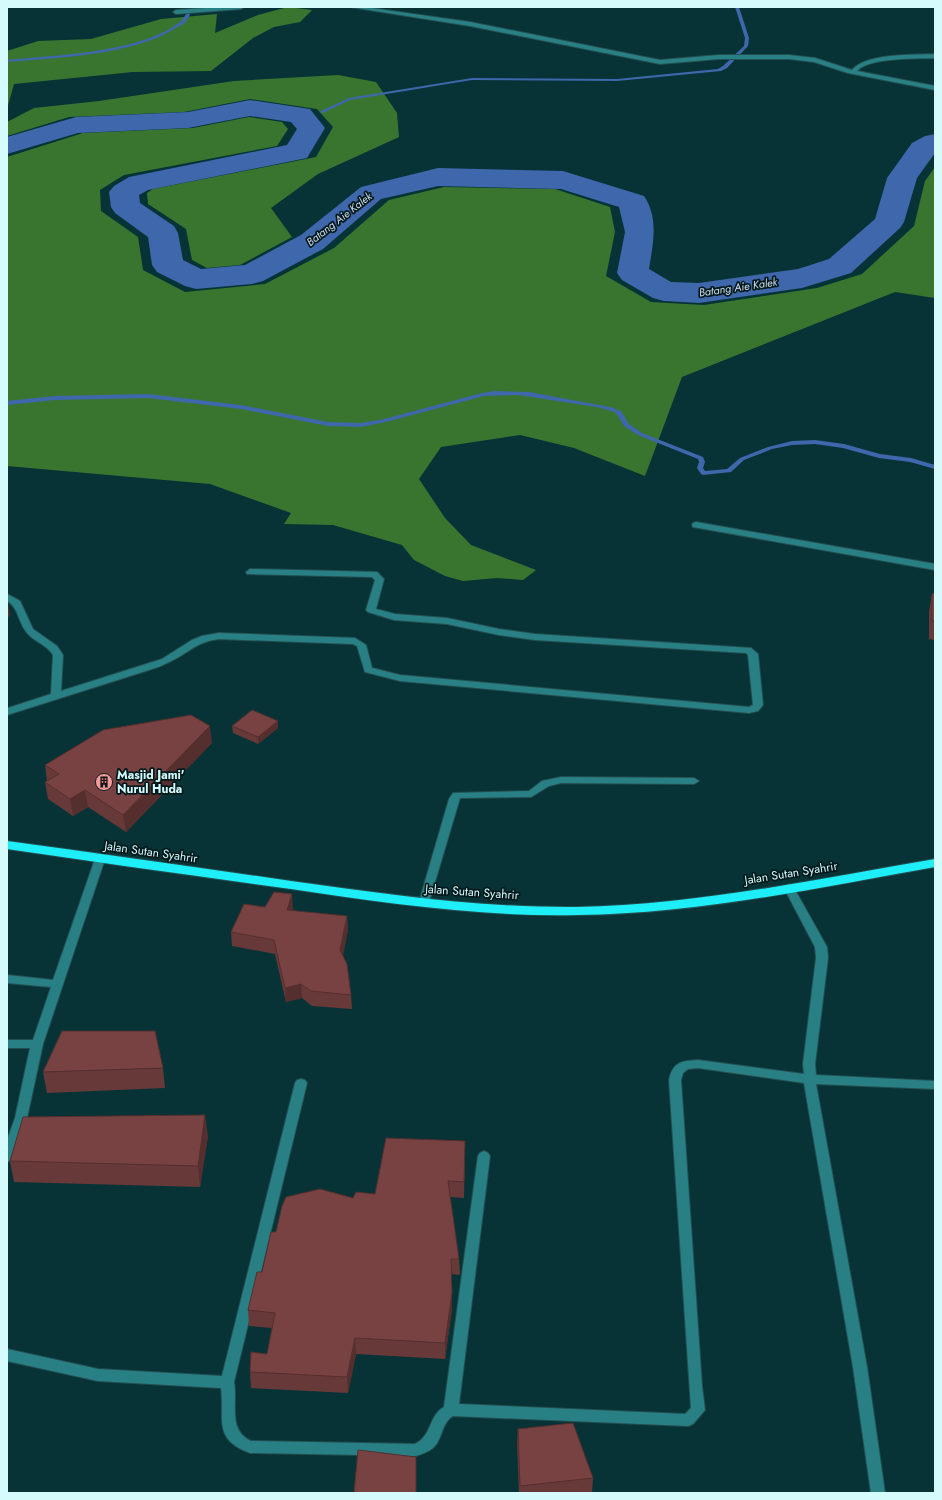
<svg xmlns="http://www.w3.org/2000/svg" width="942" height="1500" viewBox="0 0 942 1500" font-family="Jost,sans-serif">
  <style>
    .forest { fill: #3a752f }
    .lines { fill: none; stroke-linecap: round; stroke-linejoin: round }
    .stream { fill: #3e67ac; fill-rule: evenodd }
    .river { fill: #3e67ac; fill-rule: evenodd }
    .minor-casing { stroke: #244f52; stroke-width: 2 }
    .highway-casing { stroke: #244f52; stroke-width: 2 }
    .minor { fill: #288085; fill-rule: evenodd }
    .highway { fill: #1eeef8; fill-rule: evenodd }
    .wall { fill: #683939 }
    .shaded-wall { fill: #552e2e }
    .building { fill: #794242; stroke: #552e2e }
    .labels { text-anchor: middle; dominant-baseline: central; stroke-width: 3.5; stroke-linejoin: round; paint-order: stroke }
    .far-water-label { font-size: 11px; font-style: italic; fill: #d2def2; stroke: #02191b }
    .poi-label { font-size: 12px; font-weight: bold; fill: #d6fbfd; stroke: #02191b; text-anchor: start }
    .street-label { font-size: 12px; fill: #d6fbfd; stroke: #02191b }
  </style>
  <rect width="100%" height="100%" fill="#073336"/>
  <g class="forest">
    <polygon points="288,7 312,10 300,22 274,27 253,38 211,71 133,72 14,84 7,109 7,51 38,41 91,39 161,19 217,14 215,33 258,15"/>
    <polygon points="338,75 376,82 397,113 399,137 318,174 271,208 292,237 240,265 207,268 192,260 186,229 148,204 147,193 153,189 316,157 333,127 317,109 250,99 184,112 69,117 7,136 7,122 34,108 99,101 234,81"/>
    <polygon points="249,117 282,122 288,129 277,146 124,175 100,190 101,211 138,237 143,270 185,292 265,284 334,248 389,200 444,187 555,189 610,207 615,232 606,276 651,302 704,305 817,288 862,274 914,226 925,181 935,167 935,298 895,292 682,377 645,476 574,448 520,435 441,447 419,479 445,518 471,545 536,570 523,580 497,578 463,581 445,576 414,560 402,545 333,525 284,524 291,513 210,484 7,466 7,157 83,133 193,128"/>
  </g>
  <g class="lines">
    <g class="stream">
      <path d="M190,7h4c-3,5 -6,12 -9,16 -3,2 -8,4 -11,6 -40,26 -119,29 -167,33v-2c49,-5 133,-7 173,-38 4,-3 7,-10 10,-15z"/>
      <polygon points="735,7 739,7 749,38 748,46 727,68 721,71 617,81 472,80 350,100 323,113 319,112 349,98 472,78 617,79 718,69 723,66 744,46 745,38"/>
      <polygon points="495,391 529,392 610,407 621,411 629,424 642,433 703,457 705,462 703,468 705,471 727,469 740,458 768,447 792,441 815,440 844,444 880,454 911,458 935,465 935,469 910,462 879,458 843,448 815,444 792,445 772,449 744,460 731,472 703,475 701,474 697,468 699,462 698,459 638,435 624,426 616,413 611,411 597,407 518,395 484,396 386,422 361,427 328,426 241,409 148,398 55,400 7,405 7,401 55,396 148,394 241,405 328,422 361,423 384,419 482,393"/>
    </g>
    <path class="river" d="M250,100l60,9 15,19 -18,30 -159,32 -9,5 1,8 34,23 4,7 5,27 18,9 44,-4 56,-30 60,-48 77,-19 125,3 81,25c15,22 9,48 5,73l22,13 28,1 99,-14 31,-10 46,-40 12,-41 25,-35 13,-7 10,-2v19l-18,25 -13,44 -4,6 -49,45 -49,15 -103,15 -35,-2 -11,-3 -31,-18 -5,-7 8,-41 -6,-25 -58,-18 -123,-3 -57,13 -58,50 -60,32 -11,3 -56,5 -11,-3 -28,-14 -5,-7 -4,-28 -33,-24 -4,-6 -2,-15 5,-6 15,-9 158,-32 10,-16 -6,-7 -41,-6 -62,12 -110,5 -71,21v-17l69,-20 112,-5z"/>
    <g class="minor-casing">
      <g id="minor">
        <polygon points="220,7 244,7 241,9 176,14 173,12 176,10"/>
        <path d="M350,7h14l106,15 190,38 59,-5h70l26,3 37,12c14,-17 62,-15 83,-16v4c-18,1 -66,-1 -78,13l78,15v4l-87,-17 -34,-11 -25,-3h-70l-59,5 -190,-38z"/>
        <polygon points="696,522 935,564 935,570 693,527 692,525 693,523"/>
        <path d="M250,569l127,3 7,7 -8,30 19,5 52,4 52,11 36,5 216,14 7,6 5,51 -5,6 -9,2 -349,-32 -35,-9 -8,-26 -4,-2 -134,-5c-24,3 -31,15 -52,24 -5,3 -12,5 -18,7l-142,45 1,-7 43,-14 2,-39c-6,-11 -22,-14 -28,-25 -7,-10 -7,-23 -18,-29v-7l13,7 13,28 24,17 6,9 -2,36 101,-32 30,-19 10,-4 17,-3 136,5 11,7 6,23 28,7 349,32 4,-2 -5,-50 -2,-2 -211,-13 -36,-5 -52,-11 -53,-4 -26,-8 -2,-2 9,-30 -3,-3 -125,-3 -1,-2z"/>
        <polygon points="561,777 694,778 699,781 694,784 561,783 549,786 531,797 460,798 429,902 428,905 420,905 419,902 449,799 453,793 529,791 542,781"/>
        <polygon points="100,855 105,859 43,1044 27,1118 13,1157 11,1160 7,1162 7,1140 15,1118 30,1048 7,1048 7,1040 33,1040 51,987 7,983 7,975 53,980 95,859"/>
        <path d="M789,884l5,4 33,59 1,11 -13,106 1,11 119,6v8l-119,-5 51,283 18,126h-14l-18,-126 -49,-284 -106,-15 -10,1 -5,4 -2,7 21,306 3,24 -12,14 -5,2 -235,-10c-12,7 -10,23 -20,32 -5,4 -11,6 -17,8l-166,-3c-38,-14 -25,-34 -29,-65l-123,-7 -91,-20v-12l91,20 124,7 73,-293 2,-3 4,-1 4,1 2,3 -73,299c4,21 -7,48 17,59l164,3c17,-8 14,-29 29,-37l34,-251 2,-3 4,-2 4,2 2,3 -31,248 226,10 6,-6 -22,-328c4,-18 12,-19 29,-20l106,14 -1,-10 13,-106 -1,-11 -31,-59z"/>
      </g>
    </g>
    <g class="highway-casing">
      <path id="highway" d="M7,841c95,13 189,26 284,40 94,13 190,27 286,26 120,-2 240,-28 358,-48v8c-118,21 -238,47 -358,48 -96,2 -192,-12 -286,-26 -95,-13 -189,-26 -284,-40z"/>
    </g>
    <use href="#minor" class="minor"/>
    <use href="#highway" class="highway"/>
  </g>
  <g class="wall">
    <polygon points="935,593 935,640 929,639 929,612 932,594"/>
    <polygon points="232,726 278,728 258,744 233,733"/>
    <polygon points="212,743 126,832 88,807 73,816 48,799 45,782 47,781 45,765"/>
    <polygon points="265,907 293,908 292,911 347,916 348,930 343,955 351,995 352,1009 312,1006 302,998 286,1002 275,954 232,946 231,932"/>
    <polygon points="163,1068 165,1088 47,1093 43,1072"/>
    <polygon points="208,1136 200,1187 14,1182 10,1161"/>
    <polygon points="465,1141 464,1198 450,1197 459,1259 460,1275 451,1274 452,1309 445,1359 356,1354 348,1393 251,1388 250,1372 267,1354 272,1328 249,1326 248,1310 262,1272 276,1232 353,1198 375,1194"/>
    <polygon points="518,1429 593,1478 592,1492 582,1493 519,1493 517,1443"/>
  </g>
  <g class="shaded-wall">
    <polygon points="8,602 10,615 7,619 7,603"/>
    <polygon points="278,721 278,728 258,744 258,737"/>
    <polygon points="210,726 212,743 126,832 123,815"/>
    <polygon points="85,790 88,807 73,816 70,799"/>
    <polygon points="292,894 293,908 288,924 287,910"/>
    <polygon points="347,916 348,930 341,964 340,950"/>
    <polygon points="301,984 302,998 286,1002 285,988"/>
    <polygon points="205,1115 208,1136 200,1187 198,1166"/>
    <polygon points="452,1293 452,1309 445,1359 445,1343"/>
    <polygon points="355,1338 356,1354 348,1393 347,1377"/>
  </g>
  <g class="building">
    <polygon points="935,593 935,621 932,621 932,594"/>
    <polygon points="252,710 278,721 258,737 232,726"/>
    <polygon points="191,715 210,726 123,815 85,790 70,799 45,782 59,774 45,765 103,730"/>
    <polygon points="274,892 292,894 287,910 347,916 340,950 347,964 351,995 311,991 301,984 285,988 274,940 231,932 244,904 265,907"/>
    <polygon points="62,1031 155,1031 163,1068 43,1072"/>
    <polygon points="205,1115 198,1166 10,1161 23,1117"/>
    <polygon points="386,1138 465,1141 464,1182 448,1181 459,1259 451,1259 452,1293 445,1343 355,1338 347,1377 250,1372 251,1352 267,1354 275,1313 248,1310 257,1272 262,1272 271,1232 276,1232 282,1206 286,1197 320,1189 353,1198 356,1192 375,1194"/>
    <polygon points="573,1423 593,1478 520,1486 518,1429"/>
    <polygon points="358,1450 416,1457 416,1493 354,1493"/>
  </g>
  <defs>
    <g id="building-disc" transform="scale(0.9)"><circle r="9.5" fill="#f59b9a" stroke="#02191b"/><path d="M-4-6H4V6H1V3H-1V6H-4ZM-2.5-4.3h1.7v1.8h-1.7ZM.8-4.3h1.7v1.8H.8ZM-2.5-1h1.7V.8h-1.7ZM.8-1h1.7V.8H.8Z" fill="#111"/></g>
  </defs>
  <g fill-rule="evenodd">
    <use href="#building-disc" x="104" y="782"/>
  </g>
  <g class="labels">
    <g class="far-water-label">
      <text transform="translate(339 219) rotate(-38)">Batang Aie Kalek</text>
      <text transform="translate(738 287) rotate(-8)">Batang Aie Kalek</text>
    </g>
    <g class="poi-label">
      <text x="117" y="775">Masjid Jami'<tspan x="117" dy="14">Nurul Huda</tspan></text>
    </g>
    <g class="street-label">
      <text transform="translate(151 852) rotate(8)">Jalan Sutan Syahrir</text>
      <text transform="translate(791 873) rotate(-9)">Jalan Sutan Syahrir</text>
      <text transform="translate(472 892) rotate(4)">Jalan Sutan Syahrir</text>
    </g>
  </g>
  <rect width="942" height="1500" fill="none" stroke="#d6fbfd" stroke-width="16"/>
</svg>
